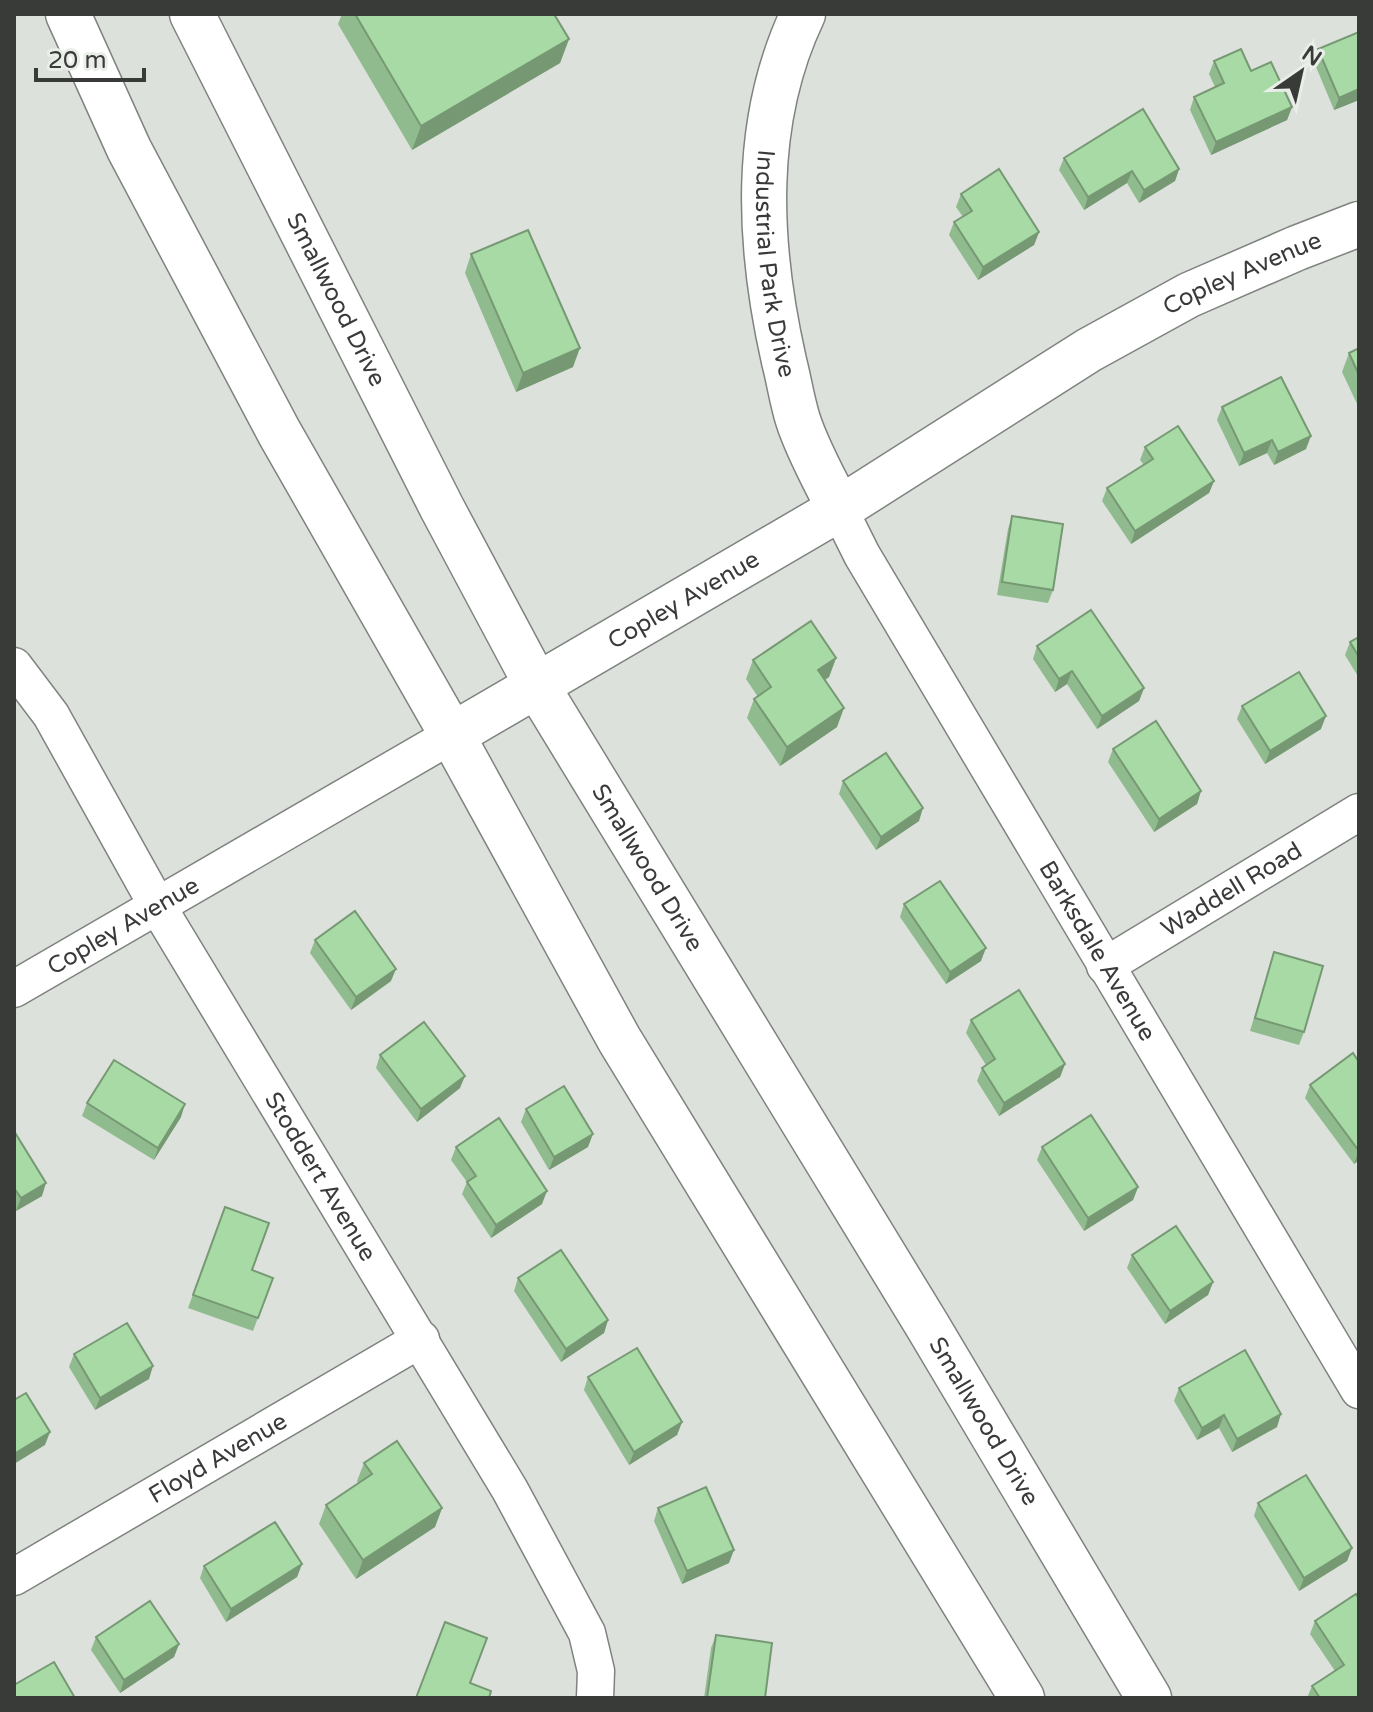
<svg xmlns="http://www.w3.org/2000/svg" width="1373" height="1712" viewBox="0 0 1373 1712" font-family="'Varela Round',sans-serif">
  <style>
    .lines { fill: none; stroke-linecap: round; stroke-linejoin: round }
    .minor-casing { stroke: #7f837f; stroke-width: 39 }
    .tertiary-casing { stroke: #7f837f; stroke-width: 47 }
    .secondary-casing { stroke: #7f837f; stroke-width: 47 }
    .minor { stroke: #fff; stroke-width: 36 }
    .tertiary { stroke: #fff; stroke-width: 44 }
    .secondary { stroke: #fff; stroke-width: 44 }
    .wall { fill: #90bb8e }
    .shaded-wall { fill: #769974 }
    .building { fill: #a8daa5; stroke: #769974; stroke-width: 2 }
    .labels { text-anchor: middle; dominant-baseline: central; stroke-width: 8; stroke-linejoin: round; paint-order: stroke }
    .street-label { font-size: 24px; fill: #393b39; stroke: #eaeee9 }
  </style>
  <rect width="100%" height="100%" fill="#dce1dc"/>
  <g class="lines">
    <g class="minor-casing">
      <g id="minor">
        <path id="s1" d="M839,509l23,46 497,835"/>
        <path id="s2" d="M14,666l37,49 107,192 352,583 77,143 9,38 -1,27"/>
        <path id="s3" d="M1105,966l254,-154"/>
        <path id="s4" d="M14,989l438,-254"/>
        <path id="s5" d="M14,1577l407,-238"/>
      </g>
    </g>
    <g class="tertiary-casing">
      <g id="tertiary">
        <path id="s6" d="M803,14c-52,109 -45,232 -19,347 5,19 8,40 14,59 10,31 27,60 41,89"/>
        <path id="s7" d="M452,735l387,-226 250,-159 100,-55 108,-47 62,-24"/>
      </g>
    </g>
    <g class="secondary-casing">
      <g id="secondary">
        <polyline points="68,14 129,149 279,432 452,735 619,1039 1022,1698"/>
        <path id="s8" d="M192,14l250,494 95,178 390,639 222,373"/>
      </g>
    </g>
    <use href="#minor" class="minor"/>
    <use href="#tertiary" class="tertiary"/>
    <use href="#secondary" class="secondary"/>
  </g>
  <g class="wall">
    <polygon points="342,14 554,14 569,39 560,63 412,150 338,24"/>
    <polygon points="1318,49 1359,100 1334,110 1314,62"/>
    <polygon points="1214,61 1251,71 1292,107 1287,120 1211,155 1190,110 1194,97 1215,87 1209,74"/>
    <polygon points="1064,158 1179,169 1175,181 1139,203 1127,183 1084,210 1059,170"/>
    <polygon points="961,194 1039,232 1034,245 978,280 949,235 954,222 963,217 956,207"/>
    <polygon points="471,254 573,367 516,392 465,273"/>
    <polygon points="1359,348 1359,408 1342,372 1349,353"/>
    <polygon points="1222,407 1306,449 1274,465 1267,453 1239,466 1217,420"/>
    <polygon points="1145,447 1214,481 1209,493 1131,544 1102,501 1107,488 1144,465 1140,460"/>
    <polygon points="1012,516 1053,590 1048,603 997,595 1008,529"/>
    <polygon points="1359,637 1359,678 1345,655 1350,642"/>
    <polygon points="1037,646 1144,688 1139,701 1097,729 1067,684 1055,692 1033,659"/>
    <polygon points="836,658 829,677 825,680 837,727 780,766 747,718 754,699 758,697 746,679 753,660"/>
    <polygon points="1242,706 1321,729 1265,764 1237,719"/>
    <polygon points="1113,749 1201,791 1197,804 1154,832 1108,762"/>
    <polygon points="843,781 919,821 876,850 839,794"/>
    <polygon points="904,904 981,961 946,984 900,917"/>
    <polygon points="315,940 391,981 351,1010 310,953"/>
    <polygon points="1274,952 1304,1032 1299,1045 1250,1031"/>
    <polygon points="971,1020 1065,1064 1060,1077 999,1116 977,1081 982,1068 986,1065 966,1033"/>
    <polygon points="380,1055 460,1088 417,1122 376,1068"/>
    <polygon points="1359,1062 1359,1160 1354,1164 1305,1098 1310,1085"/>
    <polygon points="87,1103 181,1117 154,1160 82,1116"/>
    <polygon points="526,1109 588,1147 549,1170 521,1122"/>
    <polygon points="14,1131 42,1196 16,1211 14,1208"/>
    <polygon points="456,1147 542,1204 491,1238 462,1194 467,1182 451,1160"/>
    <polygon points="1042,1147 1138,1187 1133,1200 1084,1231 1037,1160"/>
    <polygon points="225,1207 252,1270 273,1278 253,1331 188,1308"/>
    <polygon points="1132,1255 1213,1282 1208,1295 1165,1324 1127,1268"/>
    <polygon points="518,1278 608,1320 604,1333 561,1362 514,1291"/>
    <polygon points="74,1354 149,1379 95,1410 69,1367"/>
    <polygon points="588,1377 682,1422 677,1435 629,1465 584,1390"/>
    <polygon points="1179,1388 1277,1427 1232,1452 1219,1428 1197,1440 1174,1401"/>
    <polygon points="364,1463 442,1508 435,1527 356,1579 319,1524 326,1505 358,1483 357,1481"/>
    <polygon points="1258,1503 1352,1548 1347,1561 1299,1591 1254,1516"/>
    <polygon points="658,1508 729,1563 682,1584 654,1521"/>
    <polygon points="302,1564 297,1577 226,1622 200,1578 204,1566"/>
    <polygon points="1356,1594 1359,1698 1307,1698 1312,1686 1335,1671 1310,1634 1315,1621"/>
    <polygon points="716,1635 765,1698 704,1698 711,1648"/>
    <polygon points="96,1637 179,1644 174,1657 120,1693 91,1650"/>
  </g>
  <g class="shaded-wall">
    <polygon points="569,39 560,63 412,150 421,126"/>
    <polygon points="1359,89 1359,100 1334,110 1339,98"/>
    <polygon points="1292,107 1287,120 1211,155 1216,142"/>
    <polygon points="1179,169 1175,181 1139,203 1144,190"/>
    <polygon points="1132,171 1127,183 1084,210 1088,197"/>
    <polygon points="1039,232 1034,245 978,280 983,267"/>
    <polygon points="580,348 573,367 516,392 523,373"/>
    <polygon points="1311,436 1306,449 1274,465 1278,452"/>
    <polygon points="1272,440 1267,453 1239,466 1244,453"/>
    <polygon points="1214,481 1209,493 1131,544 1135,531"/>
    <polygon points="836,658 829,677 812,689 818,670"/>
    <polygon points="1072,671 1067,684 1055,692 1059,679"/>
    <polygon points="1144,688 1139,701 1097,729 1102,716"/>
    <polygon points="844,708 837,727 780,766 787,747"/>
    <polygon points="1326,716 1321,729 1265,764 1270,751"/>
    <polygon points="1201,791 1197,804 1154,832 1159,819"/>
    <polygon points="923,808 919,821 876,850 881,837"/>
    <polygon points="986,948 981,961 946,984 950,972"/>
    <polygon points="396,969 391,981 351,1010 356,997"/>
    <polygon points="1065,1064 1060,1077 999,1116 1004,1103"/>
    <polygon points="465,1076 460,1088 417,1122 421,1109"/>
    <polygon points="185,1104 181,1117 154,1160 158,1148"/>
    <polygon points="593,1134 588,1147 549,1170 554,1157"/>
    <polygon points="1359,1151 1359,1160 1354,1164"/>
    <polygon points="46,1183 42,1196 16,1211 21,1198"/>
    <polygon points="1138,1187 1133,1200 1084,1231 1088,1218"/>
    <polygon points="547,1191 542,1204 491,1238 496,1225"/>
    <polygon points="1213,1282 1208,1295 1165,1324 1170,1311"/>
    <polygon points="608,1320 604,1333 561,1362 566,1349"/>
    <polygon points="153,1366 149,1379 95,1410 100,1398"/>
    <polygon points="1281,1414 1277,1427 1232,1452 1237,1439"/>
    <polygon points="1224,1415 1219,1428 1197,1440 1202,1428"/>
    <polygon points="682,1422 677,1435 629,1465 634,1452"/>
    <polygon points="50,1432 45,1445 14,1464 14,1454"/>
    <polygon points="442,1508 435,1527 356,1579 363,1560"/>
    <polygon points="1352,1548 1347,1561 1299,1591 1304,1578"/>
    <polygon points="734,1550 729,1563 682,1584 687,1571"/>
    <polygon points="302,1564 297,1577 226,1622 231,1609"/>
    <polygon points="179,1644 174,1657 120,1693 124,1680"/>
  </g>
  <g class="building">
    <polygon points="355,14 554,14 569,39 421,126"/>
    <polygon points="1359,32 1359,89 1339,98 1318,49"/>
    <polygon points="1241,49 1251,71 1271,62 1292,107 1216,142 1194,97 1224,83 1214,61"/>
    <polygon points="1143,109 1179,169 1144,190 1132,171 1088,197 1064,158"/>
    <polygon points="999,169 1039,232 983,267 954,222 972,211 961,194"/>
    <polygon points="528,230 580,348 523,373 471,254"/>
    <polygon points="1359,348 1359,375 1349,353"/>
    <polygon points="1281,377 1311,436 1278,452 1272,440 1244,453 1222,407"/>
    <polygon points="1178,426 1214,481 1135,531 1107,488 1153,459 1145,447"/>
    <polygon points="1012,516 1063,524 1053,590 1002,582"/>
    <polygon points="1091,610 1144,688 1102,716 1072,671 1059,679 1037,646"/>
    <polygon points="811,621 836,658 818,670 844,708 787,747 754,699 771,687 753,660"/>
    <polygon points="1359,637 1359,657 1350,642"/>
    <polygon points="1299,672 1326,716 1270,751 1242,706"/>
    <polygon points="1156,721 1201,791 1159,819 1113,749"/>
    <polygon points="886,753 923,808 881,837 843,781"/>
    <polygon points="940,881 986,948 950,972 904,904"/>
    <polygon points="355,911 396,969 356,997 315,940"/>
    <polygon points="1274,952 1323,966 1304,1032 1255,1018"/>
    <polygon points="1019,990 1065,1064 1004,1103 982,1068 995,1059 971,1020"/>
    <polygon points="424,1022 465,1076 421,1109 380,1055"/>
    <polygon points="1353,1053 1359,1062 1359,1151 1310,1085"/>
    <polygon points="114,1060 185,1104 158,1148 87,1103"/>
    <polygon points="564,1086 593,1134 554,1157 526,1109"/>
    <polygon points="1091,1115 1138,1187 1088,1218 1042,1147"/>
    <polygon points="499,1118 547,1191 496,1225 467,1182 476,1176 456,1147"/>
    <polygon points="14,1131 46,1183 21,1198 14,1188"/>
    <polygon points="225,1207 269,1223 252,1270 273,1278 258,1318 193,1295"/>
    <polygon points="1176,1226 1213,1282 1170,1311 1132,1255"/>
    <polygon points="561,1250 608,1320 566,1349 518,1278"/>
    <polygon points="127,1323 153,1366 100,1398 74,1354"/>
    <polygon points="637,1348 682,1422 634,1452 588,1377"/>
    <polygon points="1245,1350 1281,1414 1237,1439 1224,1415 1202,1428 1179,1388"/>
    <polygon points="26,1393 50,1432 14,1454 14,1400"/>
    <polygon points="397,1441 442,1508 363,1560 326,1505 372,1474 364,1463"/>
    <polygon points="1306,1475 1352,1548 1304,1578 1258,1503"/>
    <polygon points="706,1487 734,1550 687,1571 658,1508"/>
    <polygon points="275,1522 302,1564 231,1609 204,1566"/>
    <polygon points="1356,1594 1359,1599 1359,1698 1320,1698 1312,1686 1344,1665 1315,1621"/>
    <polygon points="150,1601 179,1644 124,1680 96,1637"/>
    <polygon points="445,1622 487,1638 470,1683 491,1691 489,1698 416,1698"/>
    <polygon points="716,1635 772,1643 765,1698 707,1698"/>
    <polygon points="54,1662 75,1698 14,1698 14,1685"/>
  </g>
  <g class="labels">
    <g class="street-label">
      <text stroke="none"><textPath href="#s6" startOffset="256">Industrial Park Drive</textPath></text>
      <text stroke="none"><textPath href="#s7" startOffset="916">Copley Avenue</textPath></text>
      <text stroke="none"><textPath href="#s8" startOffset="320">Smallwood Drive</textPath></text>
      <text stroke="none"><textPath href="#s7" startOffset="268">Copley Avenue</textPath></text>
      <text stroke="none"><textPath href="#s8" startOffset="968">Smallwood Drive</textPath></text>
      <text stroke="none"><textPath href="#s3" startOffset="148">Waddell Road</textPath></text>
      <text stroke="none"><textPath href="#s4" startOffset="126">Copley Avenue</textPath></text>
      <text stroke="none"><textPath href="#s1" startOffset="512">Barksdale Avenue</textPath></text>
      <text stroke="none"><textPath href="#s2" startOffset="596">Stoddert Avenue</textPath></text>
      <text stroke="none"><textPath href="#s8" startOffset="1616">Smallwood Drive</textPath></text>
      <text stroke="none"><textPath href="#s5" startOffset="236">Floyd Avenue</textPath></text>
    </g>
  </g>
  <rect width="1373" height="1712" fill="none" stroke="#393b39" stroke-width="32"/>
  <g transform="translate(1301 72) rotate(34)" stroke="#eaeee9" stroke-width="6" paint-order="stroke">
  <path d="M0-6L14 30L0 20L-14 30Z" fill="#393b39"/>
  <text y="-12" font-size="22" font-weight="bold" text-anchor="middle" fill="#393b39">N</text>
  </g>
  <path d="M36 68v12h108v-12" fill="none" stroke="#393b39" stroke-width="4"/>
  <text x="48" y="68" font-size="24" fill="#393b39" stroke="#eaeee9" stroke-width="6" paint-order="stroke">20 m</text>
</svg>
